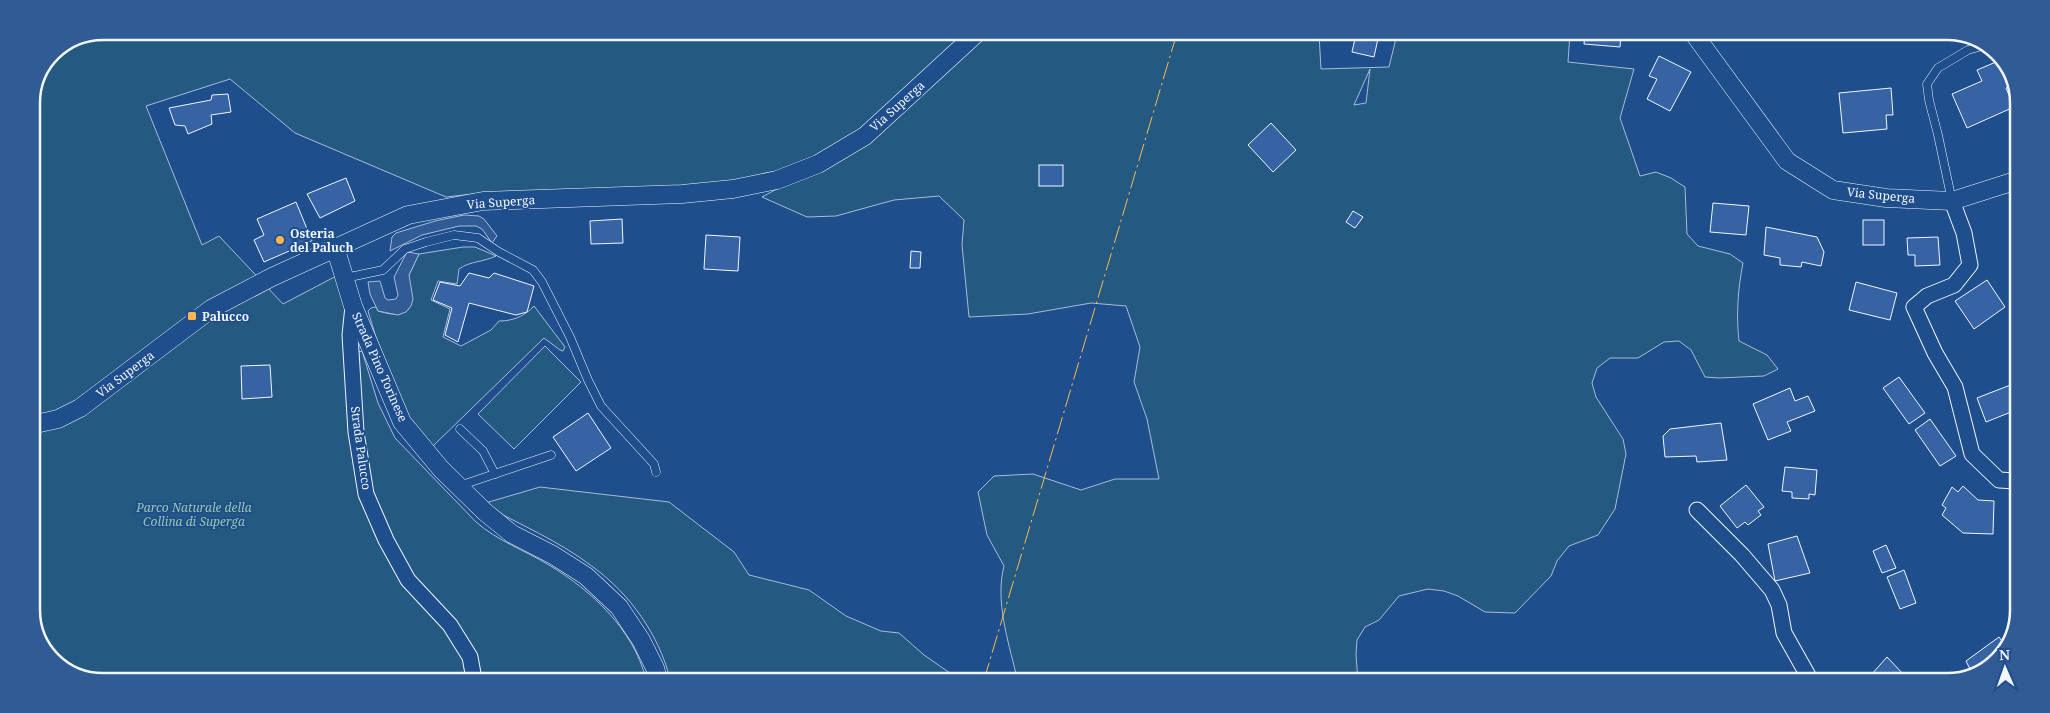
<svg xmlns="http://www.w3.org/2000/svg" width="2050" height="713" viewBox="0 0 2050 713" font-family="'Noto Serif',serif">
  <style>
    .green { fill: #245a82; stroke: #a8bbd7; fill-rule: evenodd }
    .parking { fill: #305b95; stroke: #a8bbd7 }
    .building { fill: #3563a3; stroke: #f2f6ff }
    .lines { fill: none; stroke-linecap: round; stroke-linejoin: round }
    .service-casing { stroke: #f2f6ff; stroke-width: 9 }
    .minor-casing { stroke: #f2f6ff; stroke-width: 17 }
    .tertiary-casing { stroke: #f2f6ff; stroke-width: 19 }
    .service { stroke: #1f4e8c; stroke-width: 8 }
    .minor { stroke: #1f4e8c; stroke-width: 15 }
    .tertiary { stroke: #1f4e8c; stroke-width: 18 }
    .power { stroke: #ffb74d; stroke-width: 1; stroke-dasharray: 18 4 2.5 4; stroke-linecap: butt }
    .poi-dot { fill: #ffb74d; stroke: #1f4e8c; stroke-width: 2 }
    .labels { text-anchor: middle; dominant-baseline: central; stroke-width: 4; stroke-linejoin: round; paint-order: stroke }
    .street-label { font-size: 12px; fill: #f2f6ff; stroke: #1f4e8c }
    .poi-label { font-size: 12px; font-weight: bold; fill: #f2f6ff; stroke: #1f4e8c; text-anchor: start }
    .park-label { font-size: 12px; font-style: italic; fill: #97c8a6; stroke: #1f4e8c }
    .rim { fill: none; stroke: #f2f6ff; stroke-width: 2.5 }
  </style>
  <rect width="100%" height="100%" fill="#1f4e8c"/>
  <g class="green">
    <polygon points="103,31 967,33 861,130 814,158 766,183 482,193 446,197 295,133 230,79 146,106 202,245 219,236 283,304 342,273 363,495 443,625 467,659 472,679 80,678 46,654 31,615 31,99 53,52"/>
    <path d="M984,33l335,1 2,35 68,-2 8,-33h173l-2,28 66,7 -14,49 20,58 16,-4 15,6 14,9 2,47 11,12 32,8 13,9c-5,25 -7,53 -4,78l28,14 11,14 -14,7 -45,2 -14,-1 -14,-27 -12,-9 -15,1 -26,16h-28l-13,10 -5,15 4,14 27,42 3,15 -11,55 -17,26 -29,11 -12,15 -6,15 -36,37 -30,-1 -27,-16 -14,-5 -16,-2 -29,7 -20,24 -14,7 -8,13 -1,15 2,26 -344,-1 2,-6c-8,-34 -21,-73 -12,-108l-17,-31 -9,-43 16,-16 39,-2 48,16 34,-11h44l-12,-60 -13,-37 6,-35 -14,-41 -35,-3 -63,11 -59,3 -7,-72 2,-25 -25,-24 -45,4 -58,16 -29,1 -45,-20 96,-52zM1370,69l-4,34 -12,2z"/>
    <path d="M463,247h12l21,9c-12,6 -26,5 -37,13l-2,15 -19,-3 -7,19 19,9 -7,28 18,9 30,-16 8,-9c14,0 26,-5 35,-15l31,41 -2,4 -3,-1 -16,-12 -113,110 -22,-29 -25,-55 -16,-53 3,-3 5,-1 2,4c12,3 20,6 31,-2v-34l10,-21z"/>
    <polygon points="545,346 581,382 514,449 478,414"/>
    <path d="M362,351l16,52 17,35 81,84c22,19 48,28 73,43 43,26 84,64 97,114h-173v-23l-65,-79 -40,-84 -13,-140z"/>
    <path d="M540,487l129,15 65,50 15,23 60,15 37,26 35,15 18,2 25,22 36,25 -290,-1c-11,-44 -40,-85 -77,-112 -34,-26 -74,-43 -111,-63z"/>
  </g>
  <g class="parking">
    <polygon points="464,215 479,216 484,219 497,236 492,243 482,229 476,226 459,226 422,235 390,251 392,237 396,233 435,221"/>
    <polygon points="407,252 419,254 409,275 413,299 411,306 406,312 398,315 378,311 370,294 368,282 380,281 385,298 388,300 396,299 398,295 394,277"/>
  </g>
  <g class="building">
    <polygon points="1356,34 1379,34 1374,57 1352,52"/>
    <polygon points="1585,34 1621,34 1620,47 1584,44"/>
    <polygon points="1827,35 1864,35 1864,39"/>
    <polygon points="1659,56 1691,72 1670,111 1647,99 1657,79 1649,76"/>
    <polygon points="2003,59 2013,84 2006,88 2014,107 1967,128 1952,94 1982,81 1977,70"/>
    <polygon points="1891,88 1893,115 1886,115 1887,129 1843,133 1839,93"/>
    <polygon points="228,94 231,112 211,115 212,124 188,134 185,126 175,125 169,108 211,100 212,95"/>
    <polygon points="1271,123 1296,150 1273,172 1248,145"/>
    <rect x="1039" y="165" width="24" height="21"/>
    <polygon points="346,178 355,201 320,218 307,194"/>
    <polygon points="296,202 312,241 264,262 254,240 264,235 257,219"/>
    <polygon points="1713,203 1749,206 1746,235 1710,232"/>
    <polygon points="1353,211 1363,217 1355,228 1346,222"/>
    <polygon points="622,219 623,243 591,244 590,221"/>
    <rect x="1863" y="220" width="21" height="25"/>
    <polygon points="1766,227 1817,237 1824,252 1821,266 1802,262 1801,267 1780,265 1780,258 1764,255"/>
    <polygon points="706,235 740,237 738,271 704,269"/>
    <polygon points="1938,237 1940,265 1915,266 1915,255 1908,255 1907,238"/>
    <polygon points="911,251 921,252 920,268 910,268"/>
    <polygon points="469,273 489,278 494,273 534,286 527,312 516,315 469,303 458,342 445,335 452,308 433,300 440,282 460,286"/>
    <polygon points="1987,280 2005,307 1974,329 1955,301"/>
    <polygon points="1856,282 1897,293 1890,320 1849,310"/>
    <polygon points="270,365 272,397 242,399 241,366"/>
    <polygon points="1899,377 1925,413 1909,424 1883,388"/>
    <polygon points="2013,384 2017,394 2016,410 1986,422 1977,398"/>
    <polygon points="1790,388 1795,401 1808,396 1815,411 1787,422 1791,431 1768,440 1753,404"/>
    <polygon points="588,413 611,448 576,471 553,437"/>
    <polygon points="1930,419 1956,456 1940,466 1915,430"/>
    <polygon points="1721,423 1727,460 1697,462 1696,456 1665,457 1663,436 1670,429"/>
    <polygon points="1785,467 1817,470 1815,495 1809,494 1809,499 1792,498 1792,492 1782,491"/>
    <polygon points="1746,485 1764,507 1758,511 1761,515 1748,525 1745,522 1737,528 1720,506"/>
    <polygon points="1963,486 1978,500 1994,501 1993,534 1963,533 1942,515 1946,508 1942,505 1952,487 1958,492"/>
    <polygon points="1797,536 1810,573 1775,581 1768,544"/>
    <polygon points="1886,545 1896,568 1882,573 1873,551"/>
    <polygon points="1904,570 1916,603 1900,609 1887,577"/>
    <polygon points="1999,637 2006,646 1990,667 1972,673 1966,661"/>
    <polygon points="1887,657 1905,676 1926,682 1878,682 1871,675"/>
  </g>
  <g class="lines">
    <g class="service-casing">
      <g id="service">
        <polyline points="1952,201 1938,135 1929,100 1927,84 1938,68 1968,50 1982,46"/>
        <polyline points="345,278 383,270 405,249 426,242 454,235 478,238 499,252 533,270 542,282 570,337 588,380 601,406 654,464 656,472"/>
        <polyline points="460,429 483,451 495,474"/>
        <polyline points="459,486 551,455"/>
      </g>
    </g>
    <g class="minor-casing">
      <g id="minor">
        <polyline points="1952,201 1964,233 1970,265 1954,285 1927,296 1914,307 1935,353 1955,387 1972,454 1999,480 2016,481"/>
        <polyline points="353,306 350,335 356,432 366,494 386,540 408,580 450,625 470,657 474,679"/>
        <polyline points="1697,510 1742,555 1772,590 1779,605 1784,633 1811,681"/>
      </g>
    </g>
    <g class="tertiary-casing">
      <g id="tertiary">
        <polyline points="1694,34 1787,161 1833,190 1886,198 1952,201 2018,180"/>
        <polyline points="335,247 353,306 402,422 441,469 485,512 512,534 553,555 586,576 619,607 641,640 655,668 658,679"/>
        <polyline points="31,425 58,419 80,408 211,309 272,277 408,215 483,201 682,194 733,189 777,180 818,164 865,136 977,33"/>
      </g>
    </g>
    <use href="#service" class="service"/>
    <use href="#minor" class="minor"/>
    <use href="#tertiary" class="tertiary"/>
    <polyline class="power" points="984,680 1177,33"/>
  </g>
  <g class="poi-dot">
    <circle cx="280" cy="240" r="5"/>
    <rect x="187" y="311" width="10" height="10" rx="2.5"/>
  </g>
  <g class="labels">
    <g class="street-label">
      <text transform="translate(897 106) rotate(-42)">Via Superga</text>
      <text transform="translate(1881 195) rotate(6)">Via Superga</text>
      <text transform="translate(501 202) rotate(-4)">Via Superga</text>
      <text transform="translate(380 367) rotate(66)">Strada Pino Torinese</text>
      <text transform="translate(125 374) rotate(-37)">Via Superga</text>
      <text transform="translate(361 448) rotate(82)">Strada Palucco</text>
    </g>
    <g class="poi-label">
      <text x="290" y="233">Osteria<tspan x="290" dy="14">del Paluch</tspan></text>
      <text x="202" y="316">Palucco</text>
    </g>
    <g class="park-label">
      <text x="194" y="507">Parco Naturale della<tspan x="194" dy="14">Collina di Superga</tspan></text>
    </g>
  </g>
  <path d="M0 0H2050V713H0ZM103 40H1947A63 63 0 0 1 2010 103V610A63 63 0 0 1 1947 673H103A63 63 0 0 1 40 610V103A63 63 0 0 1 103 40Z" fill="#305b95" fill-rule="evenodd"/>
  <path class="rim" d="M103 40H1947A63 63 0 0 1 2010 103V610A63 63 0 0 1 1947 673H103A63 63 0 0 1 40 610V103A63 63 0 0 1 103 40Z"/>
  <g transform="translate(2005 668) rotate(358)" stroke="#1f4e8c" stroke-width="4" paint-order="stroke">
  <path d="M0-4L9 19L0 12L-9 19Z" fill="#f2f6ff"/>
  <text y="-8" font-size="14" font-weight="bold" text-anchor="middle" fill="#f2f6ff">N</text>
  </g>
</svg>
